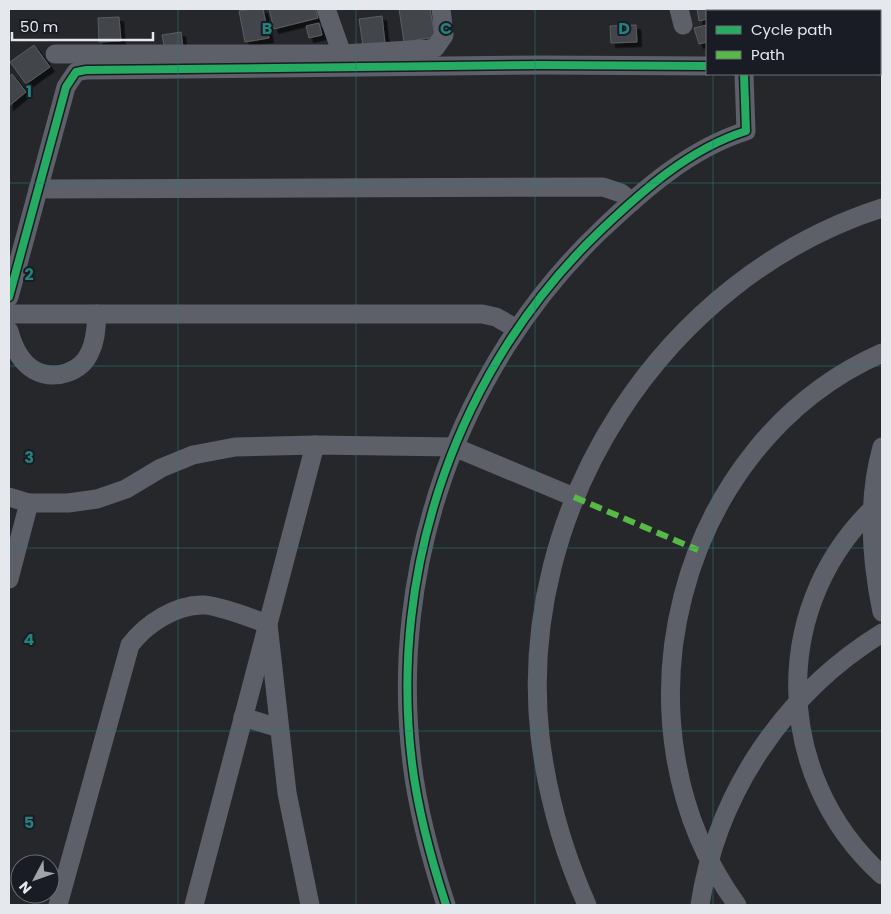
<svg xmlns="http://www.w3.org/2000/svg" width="891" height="914" viewBox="0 0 891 914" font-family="Poppins,sans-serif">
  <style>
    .building { fill: #434448; stroke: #5c5d60; filter: url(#shadow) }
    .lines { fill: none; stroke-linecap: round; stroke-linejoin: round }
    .street { stroke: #5d6068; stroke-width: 19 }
    .quiet { stroke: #58b947; stroke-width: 6; stroke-dasharray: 12 6; stroke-linecap: butt }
    .cycleway-casing { stroke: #191c24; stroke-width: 11 }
    .cycleway { stroke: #26ab63; stroke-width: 8 }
    .grid { fill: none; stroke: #24817b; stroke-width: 1; stroke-opacity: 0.55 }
    .grid-label { font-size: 16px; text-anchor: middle; font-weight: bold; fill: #24817b; stroke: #191c24; stroke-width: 4; stroke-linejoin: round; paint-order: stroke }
  </style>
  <defs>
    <filter id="shadow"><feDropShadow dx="4.5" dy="4.5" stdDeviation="0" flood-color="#0009"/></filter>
  </defs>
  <rect width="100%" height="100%" fill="#26272b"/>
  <g class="building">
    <polygon points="253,9 263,9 269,38 245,42 239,11"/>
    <polygon points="269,9 315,9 318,18 274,29"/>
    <polygon points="399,9 430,9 435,37 404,42"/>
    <polygon points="697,9 720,9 721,11 707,11 707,19 699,21"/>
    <polygon points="727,9 747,9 748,11 727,11"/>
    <polygon points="382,16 385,43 363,46 359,19"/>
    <polygon points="119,17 121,41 99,42 98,18"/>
    <rect x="880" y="17" width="2" height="20"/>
    <polygon points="319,23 322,35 309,38 306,26"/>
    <polygon points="636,25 637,42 611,43 610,26"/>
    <polygon points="707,25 707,42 699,44 694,28"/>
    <polygon points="181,32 183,48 165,50 162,35"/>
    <polygon points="34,45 50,67 26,84 10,62"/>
    <polygon points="12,74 26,92 9,106 9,77"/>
  </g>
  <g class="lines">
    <g class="street">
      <polyline points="326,9 342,54"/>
      <polyline points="679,9 683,25"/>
      <polyline points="795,9 796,11"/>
      <polyline points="55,54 342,54 428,49 435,48 444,35 441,9"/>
      <polyline points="880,66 882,66"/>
      <polyline points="38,189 603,187 621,193 632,202"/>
      <polyline points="9,297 66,87 76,72 86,70 541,65 707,66"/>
      <polyline points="9,314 482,314 496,317 517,329"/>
      <path d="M9,331c4,15 11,31 25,39 20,11 47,3 56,-18 6,-12 6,-25 7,-38"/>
      <path d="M882,447c-15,53 -11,112 0,165"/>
      <polyline points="9,497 29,503 68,503 97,499 126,489 161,468 193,455 235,447 315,445 454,447 574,497"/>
      <path d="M882,500c-114,100 -111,275 0,375"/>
      <polyline points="9,579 29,503"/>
      <polyline points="243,717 279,728"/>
      <path d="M58,905l72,-260c16,-21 46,-41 74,-40 18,1 46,13 64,19l19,169 23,112"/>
      <polyline points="194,905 315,445"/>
      <path d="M446,905c-15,-46 -28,-93 -34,-142 -24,-194 46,-396 188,-532 42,-40 89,-82 146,-100l-2,-57"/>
      <path d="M587,905c-24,-54 -40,-110 -47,-169 -25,-228 123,-458 342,-528"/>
      <path d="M700,905c17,-113 85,-212 182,-272"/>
      <path d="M737,905c-131,-180 -61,-461 145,-552"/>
    </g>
    <polyline class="quiet" points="574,497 698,550"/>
    <g class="cycleway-casing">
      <g id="cycleway">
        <polyline points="9,297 66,87 76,72 86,70 541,65 707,66"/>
        <path d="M446,905c-15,-46 -28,-93 -34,-142 -24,-194 46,-396 188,-532 42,-40 89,-82 146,-100l-2,-57"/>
      </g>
    </g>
    <use href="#cycleway" class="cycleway"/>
  </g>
  <path class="grid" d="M178,9v896M356,9v896M535,9v896M713,9v2M713,74v831M9,183h873M9,366h873M9,548h873M9,731h873"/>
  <g class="grid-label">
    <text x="267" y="34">B</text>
    <text x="446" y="34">C</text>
    <text x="624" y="34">D</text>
    <text x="29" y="97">1</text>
    <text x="29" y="280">2</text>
    <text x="29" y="463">3</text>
    <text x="29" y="645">4</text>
    <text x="29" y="828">5</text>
  </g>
  <rect width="891" height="914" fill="none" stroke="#e5e8ed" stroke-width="20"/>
  <rect x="706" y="10" width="175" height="65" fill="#191c24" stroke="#6b6e74"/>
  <rect x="716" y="26" width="25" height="8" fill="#26ab63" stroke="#6b6e74"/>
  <text x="751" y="35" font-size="15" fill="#e5e8ed">Cycle path</text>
  <rect x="716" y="51" width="25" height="8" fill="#58b947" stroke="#6b6e74"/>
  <text x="751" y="60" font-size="15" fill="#e5e8ed">Path</text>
  <g transform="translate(35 879) rotate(229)"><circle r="24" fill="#191c24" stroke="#6b6e74"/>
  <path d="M0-4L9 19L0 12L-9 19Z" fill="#a2a4a9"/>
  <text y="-8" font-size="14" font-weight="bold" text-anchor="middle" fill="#e5e8ed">N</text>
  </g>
  <path d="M12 32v8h141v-8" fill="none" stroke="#e5e8ed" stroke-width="2.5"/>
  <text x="20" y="32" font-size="15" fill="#e5e8ed" stroke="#191c24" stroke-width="4" paint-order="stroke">50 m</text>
</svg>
